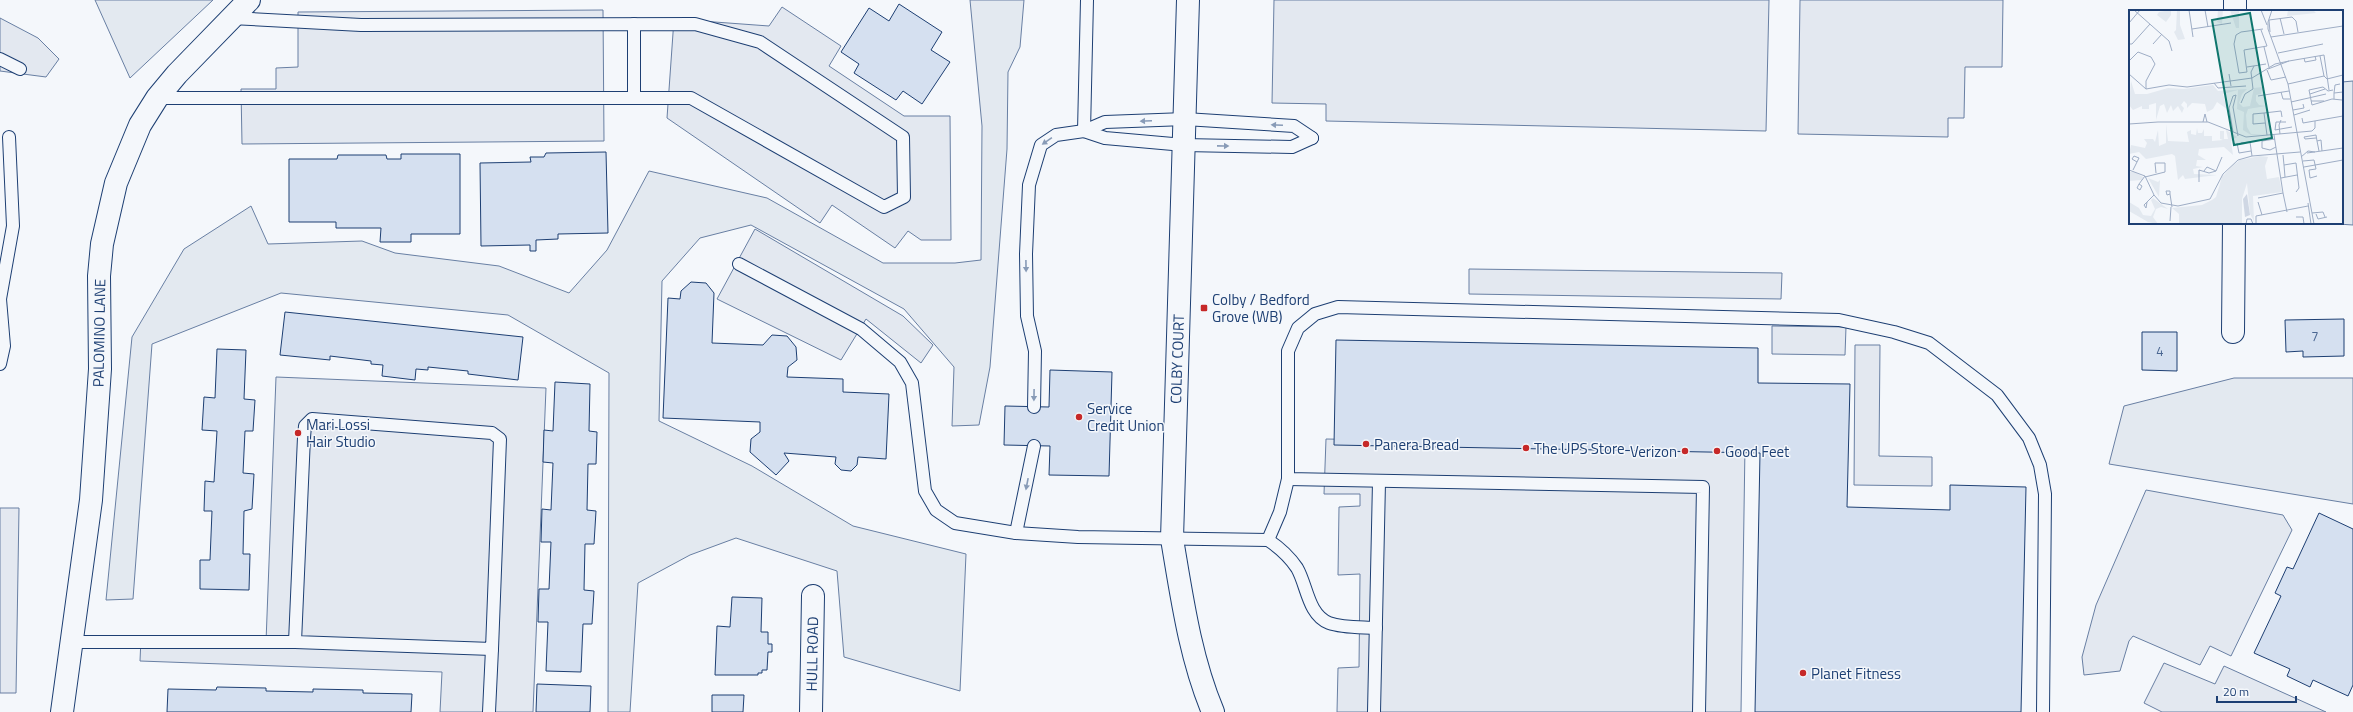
<svg xmlns="http://www.w3.org/2000/svg" width="2353" height="712" viewBox="0 0 2353 712" font-family="'Titillium Web',sans-serif">
  <style>
    .green { fill: #e3e9f0; stroke: #687fa3 }
    .parking { fill: #e3e8f0; stroke: #687fa3 }
    .building { fill: #d5e0f0; stroke: #1d3f73 }
    .lines { fill: none; stroke-linecap: round; stroke-linejoin: round }
    .service-casing { stroke: #1d3f73; stroke-width: 14 }
    .minor-casing { stroke: #1d3f73; stroke-width: 24 }
    .service { stroke: #f4f7fb; stroke-width: 12 }
    .minor { stroke: #f4f7fb; stroke-width: 22 }
    .oneway { fill: #889bb7 }
    .poi-dot { fill: #c62828; stroke: #f4f7fb; stroke-width: 1.5 }
    .labels { text-anchor: middle; dominant-baseline: central; stroke-width: 3; stroke-linejoin: round; paint-order: stroke }
    .number-label { font-size: 13px; fill: #4b6792 }
    .poi-label { font-size: 15px; fill: #1d3f73; stroke: #f4f7fb; text-anchor: start }
    .street-label { font-size: 15px; fill: #1d3f73; stroke: #f4f7fb }
    .inset-road { fill: none; stroke: #9eadc5; stroke-width: 1 }
    .view { fill: #0f766e; fill-opacity: 0.15; stroke: #0f766e; stroke-width: 2 }
    .inset-edge { fill: none; stroke: #1d3f73; stroke-width: 2 }
  </style>
  <rect width="100%" height="100%" fill="#f4f7fb"/>
  <g class="green">
    <polygon points="95,0 213,0 130,78"/>
    <polygon points="970,0 1024,0 1020,47 1008,72 1007,149 990,367 979,425 952,426 954,367 904,309 751,225 700,238 662,281 659,421 752,466 853,526 966,554 960,691 844,657 837,571 736,538 690,555 638,583 630,712 608,712 609,373 508,315 281,293 152,344 133,599 106,600 132,337 184,249 251,206 268,244 362,241 395,253 499,266 569,293 607,250 649,171 767,198 883,263 955,263 981,260 982,126"/>
    <polygon points="2353,81 2353,225 2323,223 2342,223 2342,82"/>
    <polygon points="2234,378 2353,378 2353,504 2109,464 2124,406"/>
  </g>
  <g class="parking">
    <polygon points="1274,0 1769,0 1766,131 1326,121 1326,104 1272,103"/>
    <polygon points="1800,0 2003,0 2002,67 1965,67 1964,118 1948,118 1948,137 1798,134"/>
    <polygon points="782,7 841,46 829,66 904,116 950,116 951,240 921,240 908,231 895,248 832,205 820,223 667,118 674,19 769,26"/>
    <polygon points="603,10 604,141 242,144 241,89 276,89 276,68 298,67 298,12"/>
    <polygon points="0,18 38,38 59,59 46,77 0,71"/>
    <polygon points="755,229 903,316 933,345 921,363 866,319 841,360 717,299"/>
    <polygon points="1469,269 1782,273 1781,299 1469,294"/>
    <polygon points="1772,326 1846,327 1845,355 1772,354"/>
    <polygon points="1855,345 1880,345 1879,456 1932,457 1932,486 1854,485"/>
    <polygon points="276,377 546,388 533,712 440,712 442,672 140,661 141,638 266,642"/>
    <polygon points="1326,439 1745,446 1741,712 1337,712 1338,668 1359,667 1360,574 1338,575 1339,507 1360,506 1360,494 1324,494"/>
    <polygon points="2146,490 2283,515 2292,530 2231,656 2210,646 2200,665 2133,636 2129,641 2120,671 2084,675 2082,657 2096,605"/>
    <polygon points="0,508 19,508 16,693 0,693"/>
    <polygon points="2164,663 2215,684 2224,666 2326,712 2162,712 2144,703"/>
  </g>
  <g class="building">
    <polygon points="899,4 942,32 931,50 950,62 922,104 903,91 896,100 854,73 859,64 841,52 869,8 889,21"/>
    <polygon points="606,152 608,233 558,234 558,239 536,240 536,251 530,251 530,245 481,246 480,163 531,162 530,157 544,157 546,153"/>
    <polygon points="401,154 460,154 460,234 411,234 411,242 380,242 381,228 336,228 336,222 289,222 289,159 337,159 338,155 386,155 387,159 401,159"/>
    <polygon points="691,282 706,283 714,293 712,343 763,345 772,335 787,336 796,347 797,360 788,367 787,377 843,379 843,392 889,394 886,459 858,457 857,465 851,471 841,470 835,464 836,457 784,453 789,461 776,475 750,452 751,439 760,432 760,422 663,418 668,298 680,299 681,291"/>
    <polygon points="285,312 523,337 518,380 468,374 468,371 428,367 428,370 416,369 415,380 382,376 383,365 371,364 371,361 330,356 330,360 280,355"/>
    <polygon points="2344,319 2344,356 2303,357 2303,351 2286,352 2285,320"/>
    <polygon points="2142,332 2177,332 2177,371 2142,370"/>
    <polygon points="1336,340 1758,348 1758,383 1850,384 1847,507 1950,510 1950,485 2026,487 2021,712 1755,712 1760,453 1334,445"/>
    <polygon points="217,349 246,350 244,399 255,400 253,431 245,431 243,473 254,474 252,509 244,511 243,554 250,554 249,590 200,589 200,560 210,560 212,511 204,511 205,481 214,482 217,431 202,430 204,397 215,398"/>
    <polygon points="1050,370 1112,372 1109,476 1049,475 1050,446 1004,445 1005,406 1049,407"/>
    <polygon points="555,382 590,384 589,431 597,432 596,464 588,464 587,510 596,511 594,544 585,544 584,590 594,591 592,624 583,624 581,672 546,671 548,622 538,622 539,589 549,589 551,542 541,542 542,509 551,510 553,463 543,462 544,430 553,431"/>
    <polygon points="2319,513 2353,529 2353,685 2348,696 2313,680 2310,687 2287,676 2290,669 2254,653 2281,596 2275,593 2287,567 2293,569"/>
    <polygon points="732,597 762,598 761,632 768,632 768,644 772,644 772,652 768,652 767,670 762,670 762,673 758,673 758,675 715,675 717,626 730,627"/>
    <polygon points="537,684 591,686 590,712 536,712"/>
    <polygon points="217,687 266,688 266,691 313,692 313,689 363,690 363,693 412,694 411,712 167,712 168,689 216,690"/>
    <polygon points="712,695 744,695 743,712 712,712"/>
  </g>
  <g class="lines">
    <g class="service-casing">
      <g id="service">
        <polyline points="0,59 20,69"/>
        <polyline points="157,98 691,98 884,207 904,197 903,137 760,42 695,24 361,25 231,18"/>
        <polyline points="634,98 634,24"/>
        <polyline points="1084,131 1105,138 1184,145 1292,147 1312,138"/>
        <polyline points="1084,131 1087,0"/>
        <path d="M739,264l122,65 39,33 12,21 13,108 11,19 19,13 61,10 62,4 190,3c12,8 21,16 29,28 10,17 11,47 32,55 14,5 32,4 47,5"/>
        <polyline points="0,299 13,226 9,137"/>
        <polyline points="0,364 4,346 0,299"/>
        <polyline points="1034,407 1035,351 1027,316 1026,254 1029,185 1041,145 1056,135 1084,131 1105,122 1185,119 1294,126 1312,138"/>
        <polyline points="1016,533 1034,446"/>
        <polyline points="1268,540 1280,512 1288,479"/>
        <polyline points="72,642 295,642 492,649 500,439 492,433 312,419 305,426 304,437 295,642"/>
        <polyline points="489,712 492,649"/>
        <polyline points="1374,712 1379,482"/>
        <polyline points="1699,712 1703,487 1288,479 1288,351 1298,328 1315,314 1338,307 1839,320 1894,332 1929,343 1997,395 2029,438 2040,465 2045,494 2043,712"/>
      </g>
    </g>
    <g class="minor-casing">
      <g id="minor">
        <path d="M1188,0l-16,539c10,59 18,118 41,173"/>
        <polyline points="2235,11 2235,0"/>
        <polyline points="2233,332 2234,223"/>
        <polyline points="62,712 91,500 100,369 99,276 102,244 116,183 140,125 157,98 177,74 249,0"/>
        <polyline points="811,712 813,596"/>
      </g>
    </g>
    <use href="#service" class="service"/>
    <use href="#minor" class="minor"/>
  </g>
  <defs><path id="oneway-solid" d="M-6-.8H1V-3.2L6.5 0L1 3.2V.8H-6Z"/></defs>
  <g class="oneway">
    <use href="#oneway-solid" transform="translate(1146 121) rotate(178)"/>
    <use href="#oneway-solid" transform="translate(1277 125) rotate(-177)"/>
    <use href="#oneway-solid" transform="translate(1047 141) rotate(145)"/>
    <use href="#oneway-solid" transform="translate(1223 146) rotate(1)"/>
    <use href="#oneway-solid" transform="translate(1026 266) rotate(89)"/>
    <use href="#oneway-solid" transform="translate(1034 395) rotate(91)"/>
    <use href="#oneway-solid" transform="translate(1027 484) rotate(101)"/>
  </g>
  <g class="poi-dot">
    <rect x="1200" y="304" width="8" height="8" rx="2"/>
    <circle cx="1079" cy="417" r="4"/>
    <circle cx="298" cy="433" r="4"/>
    <circle cx="1366" cy="444" r="4"/>
    <circle cx="1526" cy="448" r="4"/>
    <circle cx="1685" cy="451" r="4"/>
    <circle cx="1717" cy="451" r="4"/>
    <circle cx="1803" cy="673" r="4"/>
  </g>
  <g class="labels">
    <g class="number-label">
      <text x="2315" y="336">7</text>
      <text x="2160" y="351">4</text>
    </g>
    <g class="poi-label">
      <text x="1212" y="299">Colby / Bedford<tspan x="1212" dy="17">Grove (WB)</tspan></text>
      <text x="1087" y="408">Service<tspan x="1087" dy="17">Credit Union</tspan></text>
      <text x="306" y="424">Mari Lossi<tspan x="306" dy="17">Hair Studio</tspan></text>
      <text x="1374" y="444">Panera Bread</text>
      <text x="1534" y="448">The UPS Store</text>
      <text x="1677" y="451" text-anchor="end">Verizon</text>
      <text x="1725" y="451">Good Feet</text>
      <text x="1811" y="673">Planet Fitness</text>
    </g>
    <g class="street-label">
      <text transform="translate(99 333) rotate(-89)">PALOMINO LANE</text>
      <text transform="translate(1177 359) rotate(-88)">COLBY COURT</text>
      <text transform="translate(812 654) rotate(-89)">HULL ROAD</text>
    </g>
  </g>
  <g transform="translate(2129 10)">
    <rect width="214" height="214" fill="#f4f7fb"/>
    <path d="M42,0v5l-5,7 -9,-7 2,-3zM48,0h3v15l5,14 -7,1 -4,-8 2,-2zM89,0h5l-1,14 -5,-2zM101,0l9,1v17h-3zM159,0l26,1 2,2 -29,3zM2,71l4,13h12l21,-6 16,1 29,-4 5,6 29,-2 -5,5 -3,9 4,4 7,-1 4,-18 8,-1 -1,7 -5,1v6l3,4 7,1 -18,3 -2,6 1,12 4,7h14l-14,1 -8,-5 1,-18 -7,-3 1,-19 -15,4 4,15 -10,-7 -4,7 -6,3 -2,-8 -13,-1 -5,5v-4l-3,-3 -3,4 3,3 -2,5 -4,-7 -5,5 -2,-6 -4,8 -3,-9 -4,2 -4,14v-17l-7,2v4h-7v-3l-9,4 -4,-5zM37,114l2,17 21,1 -2,-10 4,-2v4l5,1 1,-7 1,5h4l2,-4v7h8v5l11,-1 -3,-1v-8h4v8h4l-2,-9 11,7 -6,4 2,14 -9,-8 -25,2 -1,6 8,5h-9l-1,6 7,1 -10,2 1,5 23,1 -32,4 -2,-4 -5,5 -3,-24 -3,-2 -26,5 -7,-7 -10,2 2,-9 14,3 2,-5 -3,-4h9l2,3 3,-12 1,16 7,-3zM131,146l8,1 -3,9 2,13 12,-2 3,15 -29,4 1,25 -4,-7 -3,-31 -5,16v25h-63v-10l-7,-6 30,-3 10,-5 4,-3 6,-20 11,-12 7,-5zM0,162h6l8,5 -1,3 -13,1zM19,168l10,4 2,-2 -1,17zM24,188l15,11 -7,-2 -5,2 -3,8 5,7 -10,-2 -19,-11v-9l10,6 4,7 8,1 4,-7 -4,-9z" fill="#e3e9f0"/>
    <path d="M118,184l3,21 -5,2 -2,-18z" fill="#cfd7e4"/>
    <path class="inset-road" d="M5,0l35,31 3,10M60,0l4,27M76,0l3,17M132,0l6,15M143,0l-4,12v7l20,55 26,140M151,8l4,16M140,10l23,-3 4,4 2,11M140,10l1,12M0,13l11,-13M63,19l39,-6M132,20l6,16 -23,4 3,22 -8,1 -5,-29 2,-9 5,-3 22,-3M142,27l72,-11M0,34h3l18,-20M24,34l9,-10M135,37l5,20M149,43l45,-9M191,46l4,20M175,48l1,4 11,-2 -1,-4M0,51l9,-9 13,5 4,7 -9,17v8l-17,-15M118,57l19,-3M139,59l21,-8 35,-6 5,35M138,60l4,10 15,-3M100,64l2,12M85,73l4,5 28,-2M159,74l36,-8 3,3 16,-4M17,79l23,-4 18,2 65,-9 23,-14 14,-3M204,80l-5,1 -5,-4 -14,3 3,15 20,-6 10,1M152,82l2,7h7M205,83l1,-8 5,-1M181,84l15,-5M129,86l31,-5M205,89v-6l9,-1M182,91h13M162,92l35,-8M112,93l4,-9 8,-5 -2,-17 3,-6M164,100l11,-2 -1,-4M135,103l17,-2 1,6M165,105l16,-5M173,108l1,5 40,-7M74,112l2,-8 2,8M157,112h-10l-1,8 17,-3M136,113l-12,1v-10l11,-1 3,22M0,114l29,-2h50l38,15 66,-6 3,-3v-7M104,122l-4,-24 4,-12 3,-1 -3,12 5,29M151,124l-1,-9 2,-5M145,125l9,58M187,128l-11,1 -1,-2 12,-2 1,6M146,129l-13,2v7l8,2 6,-3M108,133l2,10 12,-2M112,133l9,-1 2,14M190,141l-2,-10 4,-1 1,11M178,143l36,-5M154,145l1,10 12,-2 3,25 -3,4M172,147l7,-6 7,1M174,151l11,-1 2,9 -7,1 1,8 7,-2M155,155l1,12M175,157l39,-7M0,160l16,6 9,19 7,8 17,3 32,-7 13,-25 15,-14 14,-4 48,-4M4,160l6,-12 -5,-2 -2,3 5,3M75,161l3,-4 9,4M16,167l20,-5v-9h-10l1,10M152,168l16,-3M70,172v-12l10,3 7,-2 6,-14M10,174l3,2 -2,4 -3,-2 2,-4 6,-8M41,184l-3,1 -1,-4h4v3l2,13M129,188l25,-5 4,19M18,192l-1,6 -2,-3 10,-10M129,192l4,13M179,193l3,21M183,203l11,-1 2,5M187,204l2,5 9,-2M167,207h7l1,7M41,211l1,-14M117,214l1,-5h4l2,5M127,214v-8l52,-10"/>
    <path class="view" d="M121,3l22,125 -38,7 -22,-125z"/>
    <rect width="214" height="214" class="inset-edge"/>
  </g>
  <path d="M2217 696v6h79v-6" fill="none" stroke="#1d3f73" stroke-width="2"/>
  <text x="2223" y="696" font-size="12" fill="#1d3f73" stroke="#f4f7fb" stroke-width="3" paint-order="stroke">20 m</text>
</svg>
